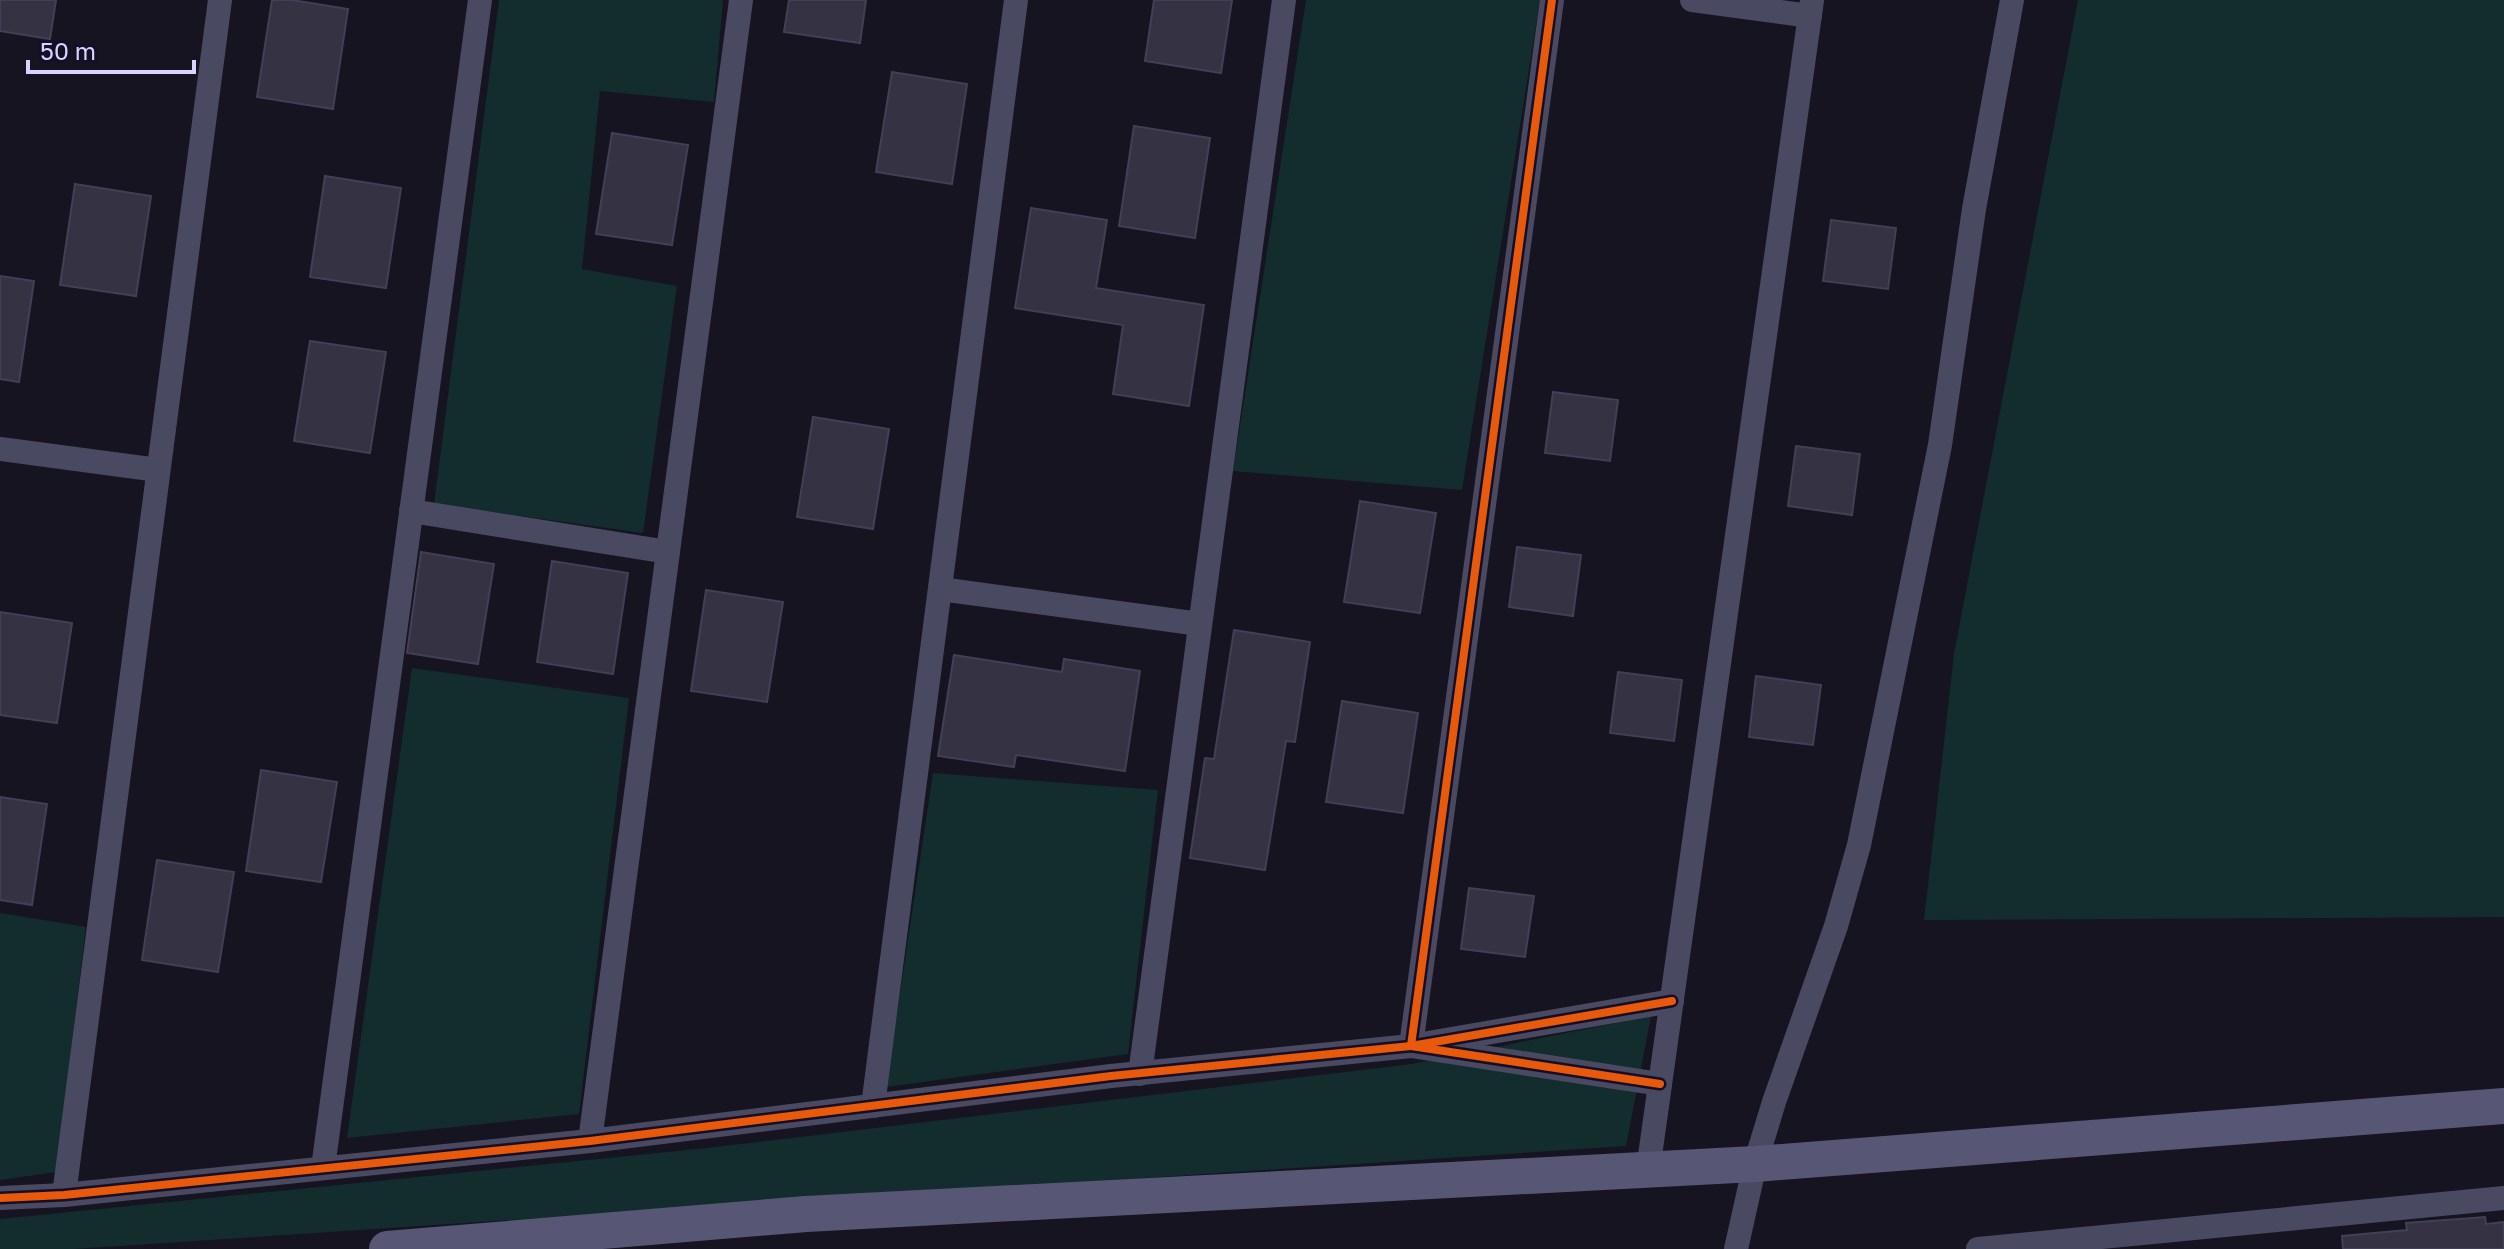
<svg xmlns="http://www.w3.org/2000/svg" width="2504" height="1249" viewBox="0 0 2504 1249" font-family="'Golos Text',sans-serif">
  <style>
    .green { fill: #132c2d }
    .building { fill: #343243; stroke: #433f54; stroke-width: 2 }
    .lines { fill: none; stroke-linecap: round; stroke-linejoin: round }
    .minor { stroke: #4a4962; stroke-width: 24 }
    .secondary { stroke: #575674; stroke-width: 36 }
    .cycleway-casing { stroke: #130f26; stroke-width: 13 }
    .cycleway { stroke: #e8590c; stroke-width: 8 }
  </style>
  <rect width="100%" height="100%" fill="#161421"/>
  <g class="green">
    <polygon points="499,0 723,0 714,102 600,91 582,269 677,286 643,533 434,504"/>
    <polygon points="1306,0 1540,0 1462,490 1233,471"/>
    <polygon points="2078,0 2504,0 2504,917 1924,920 1954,654"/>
    <polygon points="412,668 629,698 579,1114 347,1138"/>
    <polygon points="933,773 1158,790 1128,1054 886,1087"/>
    <polygon points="0,913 86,927 56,1172 0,1180"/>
    <polygon points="1651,1016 1626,1146 74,1249 0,1249 0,1219 707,1148 1412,1064"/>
  </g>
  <g class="building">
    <polygon points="0,0 56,0 50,39 0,31"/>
    <polygon points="272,0 292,0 348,9 333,109 257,97"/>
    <polygon points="789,0 866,0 860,43 784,32"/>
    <polygon points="1154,0 1232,0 1221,73 1145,61"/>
    <polygon points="892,72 967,84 952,184 876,172"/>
    <polygon points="1134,126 1210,138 1195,238 1119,226"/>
    <polygon points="612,133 688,145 672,245 596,234"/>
    <polygon points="325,176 401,188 386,288 310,277"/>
    <polygon points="75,184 151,196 136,296 60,285"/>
    <polygon points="1031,208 1107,220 1096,288 1204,305 1189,406 1113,394 1123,325 1015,308"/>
    <polygon points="1831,220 1896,228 1888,289 1823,281"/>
    <polygon points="0,276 34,281 19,382 0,379"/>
    <polygon points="310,341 386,352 370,453 294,441"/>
    <polygon points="1553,392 1618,400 1610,461 1545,453"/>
    <polygon points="813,417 889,429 873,529 797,517"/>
    <polygon points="1796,446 1860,454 1852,515 1788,506"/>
    <polygon points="1360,501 1436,513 1420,613 1344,602"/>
    <polygon points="1517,547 1581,555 1573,616 1509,607"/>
    <polygon points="421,552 494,564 478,664 407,653"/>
    <polygon points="552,561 628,573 613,674 537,662"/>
    <polygon points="706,590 783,602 767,702 691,691"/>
    <polygon points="0,612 72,623 57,723 0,715"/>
    <polygon points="1234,630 1310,642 1295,742 1286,741 1265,870 1190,858 1205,758 1214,759"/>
    <polygon points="954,655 1062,672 1064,659 1140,671 1125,771 1016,755 1014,767 938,756"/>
    <polygon points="1618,672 1682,680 1674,741 1610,733"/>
    <polygon points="1756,676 1821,685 1813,745 1749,737"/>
    <polygon points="1342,701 1418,713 1403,813 1326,802"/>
    <polygon points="261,770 337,782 321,882 246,871"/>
    <polygon points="0,797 47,804 32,905 0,900"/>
    <polygon points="157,860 234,872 218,972 142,960"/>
    <polygon points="1469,888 1534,896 1525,957 1461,949"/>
    <polygon points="2485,1217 2486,1224 2504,1222 2504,1249 2343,1249 2342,1236 2407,1230 2406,1223"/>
  </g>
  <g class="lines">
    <g class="minor">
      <polyline points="1552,0 1411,1046 1660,1084"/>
      <polyline points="1692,0 1810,16"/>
      <polyline points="0,449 158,470"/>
      <polyline points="411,511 668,552"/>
      <polyline points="940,589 1200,624"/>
      <polyline points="1140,1074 1284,0"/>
      <polyline points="873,1106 1016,0"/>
      <polyline points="590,1141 741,0"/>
      <polyline points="323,1168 480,0"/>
      <polyline points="1648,1170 1812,0"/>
      <polyline points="64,1195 220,0"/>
      <polyline points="0,1198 64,1195 590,1141 1111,1076 1411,1046 1672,1001"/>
      <polyline points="1736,1249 1755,1164 1774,1102 1836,926 1859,845 1940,445 1974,209 2012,0"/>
      <polyline points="1978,1249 2504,1198"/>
    </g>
    <polyline class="secondary" points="387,1249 806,1214 1755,1164 2504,1106"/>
    <g class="cycleway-casing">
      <g id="cycleway">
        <polyline points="1552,0 1411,1046 1660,1084"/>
        <polyline points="0,1198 64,1195 590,1141 1111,1076 1411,1046 1672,1001"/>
      </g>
    </g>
    <use href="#cycleway" class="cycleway"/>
  </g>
  <path d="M28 60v12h166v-12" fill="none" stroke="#d9d4ff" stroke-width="4"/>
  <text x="40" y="60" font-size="24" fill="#d9d4ff" stroke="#130f26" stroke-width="6" paint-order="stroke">50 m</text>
</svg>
